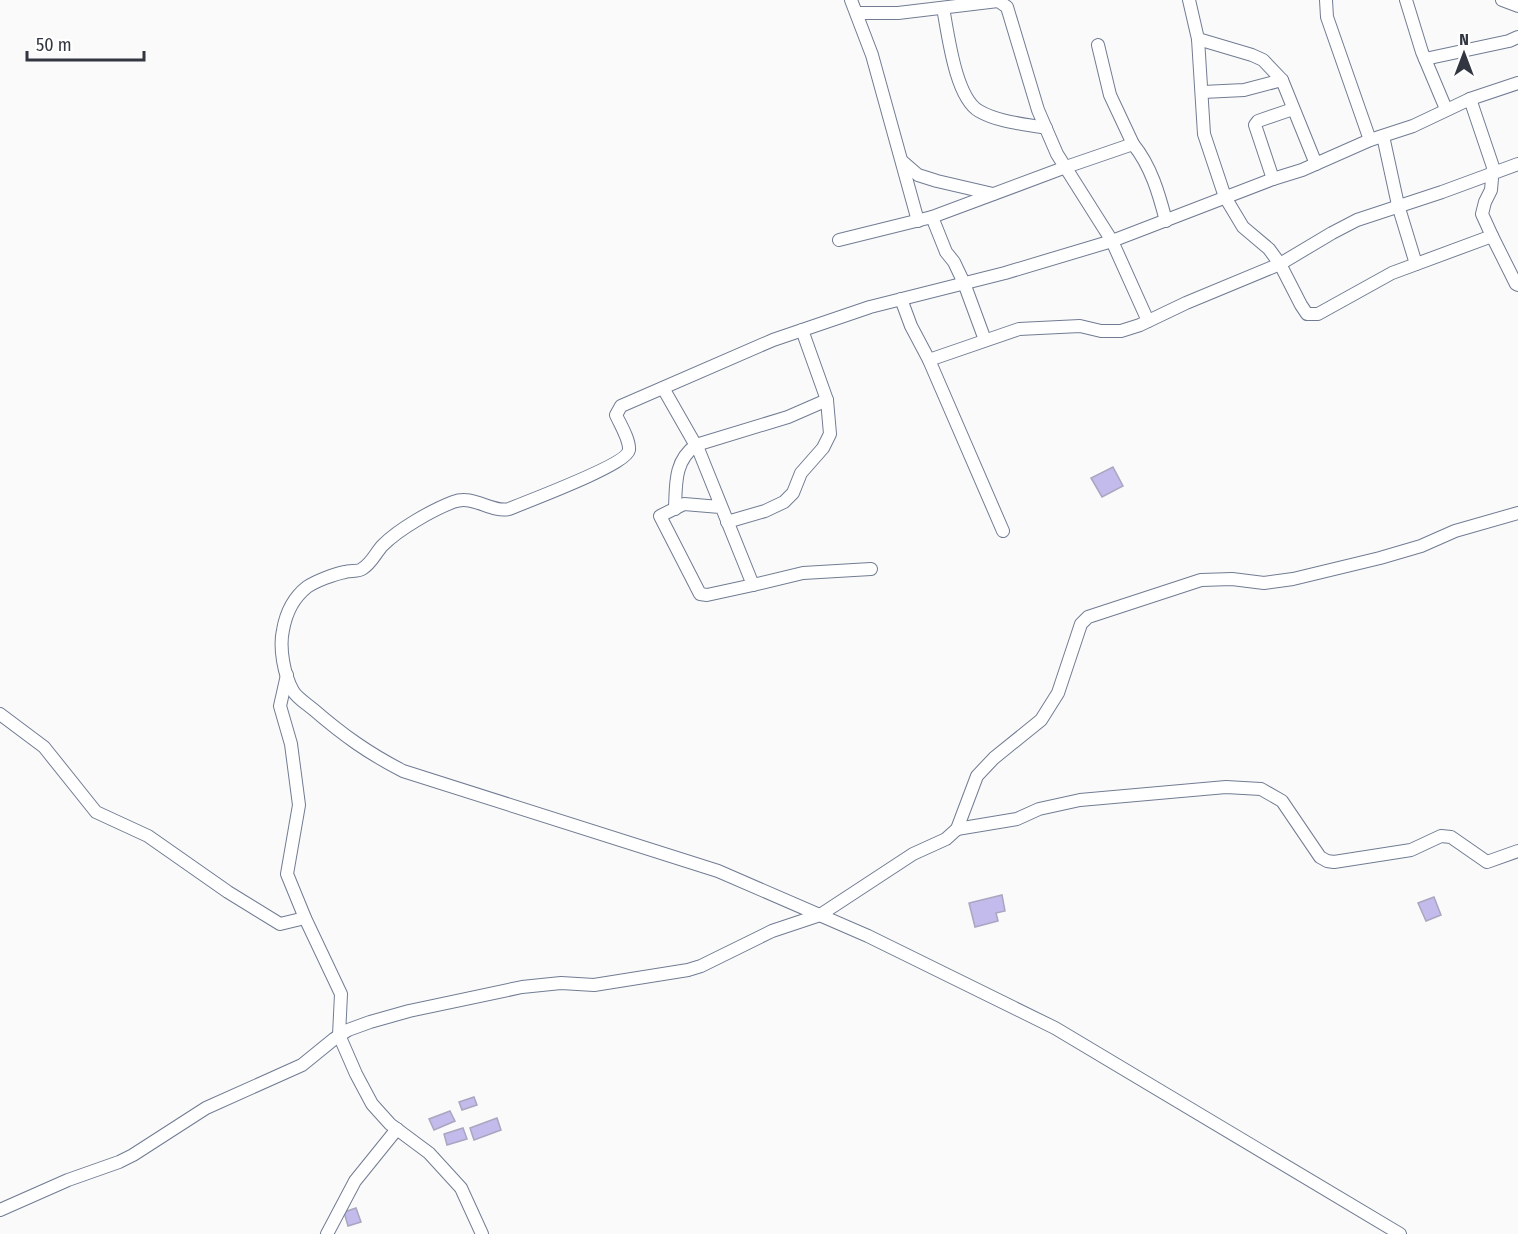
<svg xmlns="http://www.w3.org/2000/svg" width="1518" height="1234" viewBox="0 0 1518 1234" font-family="'Fira Sans Condensed',sans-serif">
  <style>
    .building { fill: #c2bbeb; stroke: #a9a6c0; stroke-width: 1.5 }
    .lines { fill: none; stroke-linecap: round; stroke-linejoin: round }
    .minor-casing { stroke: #717c93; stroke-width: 14 }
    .minor { stroke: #fff; stroke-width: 12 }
  </style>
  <rect width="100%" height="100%" fill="#fafafa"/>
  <g class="building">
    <polygon points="1113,467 1123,486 1102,497 1091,478"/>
    <polygon points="1002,895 1005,911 996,913 998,921 975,927 969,903"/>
    <polygon points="1434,897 1441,915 1426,921 1418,903"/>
    <polygon points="474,1097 477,1105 462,1110 459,1102"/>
    <polygon points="450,1111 455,1121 434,1130 429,1119"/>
    <polygon points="497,1118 501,1130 474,1140 470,1128"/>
    <polygon points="463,1128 467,1139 447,1145 444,1134"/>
    <polygon points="356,1208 361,1222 348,1226 344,1212"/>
  </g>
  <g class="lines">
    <g class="minor-casing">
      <g id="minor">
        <polyline points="851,0 872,55 918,221"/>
        <polyline points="997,0 1007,7 1038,110 1057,154 1112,241 1148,321"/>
        <polyline points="1189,0 1198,39 1204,134 1225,197 1243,227 1269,249 1280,264 1301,305 1307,314 1318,314 1392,273 1492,236 1482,214 1485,202 1491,190 1493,167 1470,99"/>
        <polyline points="1326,0 1327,17 1370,140"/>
        <polyline points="1406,0 1422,52 1446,109"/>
        <polyline points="1502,0 1518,6"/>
        <path d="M943,8c5,25 12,89 36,103 19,11 45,13 67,17"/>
        <polyline points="857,13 898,13 998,1"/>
        <polyline points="1198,39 1252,55 1263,60 1282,80 1316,164"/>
        <polyline points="1425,59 1509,41 1518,37"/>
        <polyline points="1203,92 1244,90 1282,80"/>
        <polyline points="1383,136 1398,205 1416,264"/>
        <path d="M1133,144c18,22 26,50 33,77"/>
        <polyline points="903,162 918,175 937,181 993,194"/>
        <polyline points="1273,179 1255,125 1258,121 1293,109"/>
        <polyline points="932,217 946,252 954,262 964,283 985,340"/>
        <polyline points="1492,236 1516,284 1518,285"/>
        <polyline points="839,240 932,217 1066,167 1133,144 1110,95 1098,45"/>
        <polyline points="901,299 911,326 929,360 1003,531"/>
        <polyline points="929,360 1019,329 1080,326 1101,331 1121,331 1140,325 1186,303 1280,264 1332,233 1357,220 1442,192 1518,164"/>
        <polyline points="663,388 699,451 753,585 707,595 700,594 660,516 684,504 720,507"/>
        <path d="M675,509c1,-25 -1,-48 21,-64l92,-28 39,-17 -25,-70"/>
        <polyline points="727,522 765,511 784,502 793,493 801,473 823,448 830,434 827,400"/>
        <polyline points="753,585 803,573 871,569"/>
        <polyline points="287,675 280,706 291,744 299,805 287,874 305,918 341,994 339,1035 356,1074 372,1104 390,1124 429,1153 461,1188 482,1234"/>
        <polyline points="0,714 44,747 96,812 148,836 228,892 280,924 305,918"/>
        <polyline points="957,829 1017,819 1039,809 1080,800 1226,787 1261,789 1282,801 1320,857 1327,861 1334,862 1411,850 1441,836 1451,837 1487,862 1518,851"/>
        <polyline points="0,1210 68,1180 119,1162 133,1155 206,1108 302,1065 334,1039 348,1030 370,1022 409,1011 522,987 561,983 594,985 688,970 701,966 772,931 820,915 913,854 946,839 957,829 977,776 994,758 1041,720 1058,693 1081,624 1088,617 1201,580 1232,579 1264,583 1293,579 1380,558 1421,546 1455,531 1518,513"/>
        <polyline points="327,1234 355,1181 397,1129"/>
        <path d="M1400,1234l-345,-206 -187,-92 -150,-65 -315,-100c-35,-18 -60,-36 -89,-61 -7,-6 -17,-12 -21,-19 -9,-16 -14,-43 -10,-61 3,-17 10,-32 24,-43 9,-6 27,-13 38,-15 5,-2 13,0 17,-3 10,-6 14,-17 21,-24 16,-16 49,-35 70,-43 21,-8 37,11 56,7 19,-8 117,-44 120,-59 1,-10 -9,-26 -13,-35l5,-9 152,-66 97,-33 135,-34 107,-32 161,-62 29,-9 68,-30 43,-14 57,-27 48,-16"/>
      </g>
    </g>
    <use href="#minor" class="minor"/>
  </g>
  <g transform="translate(1464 54)" stroke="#ffffff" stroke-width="4.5" paint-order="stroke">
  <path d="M0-4.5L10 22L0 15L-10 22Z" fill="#323640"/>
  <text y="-9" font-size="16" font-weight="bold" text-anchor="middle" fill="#323640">N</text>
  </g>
  <path d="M27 51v9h117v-9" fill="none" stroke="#323640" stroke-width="3"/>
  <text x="36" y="51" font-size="18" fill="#323640" stroke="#ffffff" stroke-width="4.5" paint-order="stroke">50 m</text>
</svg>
